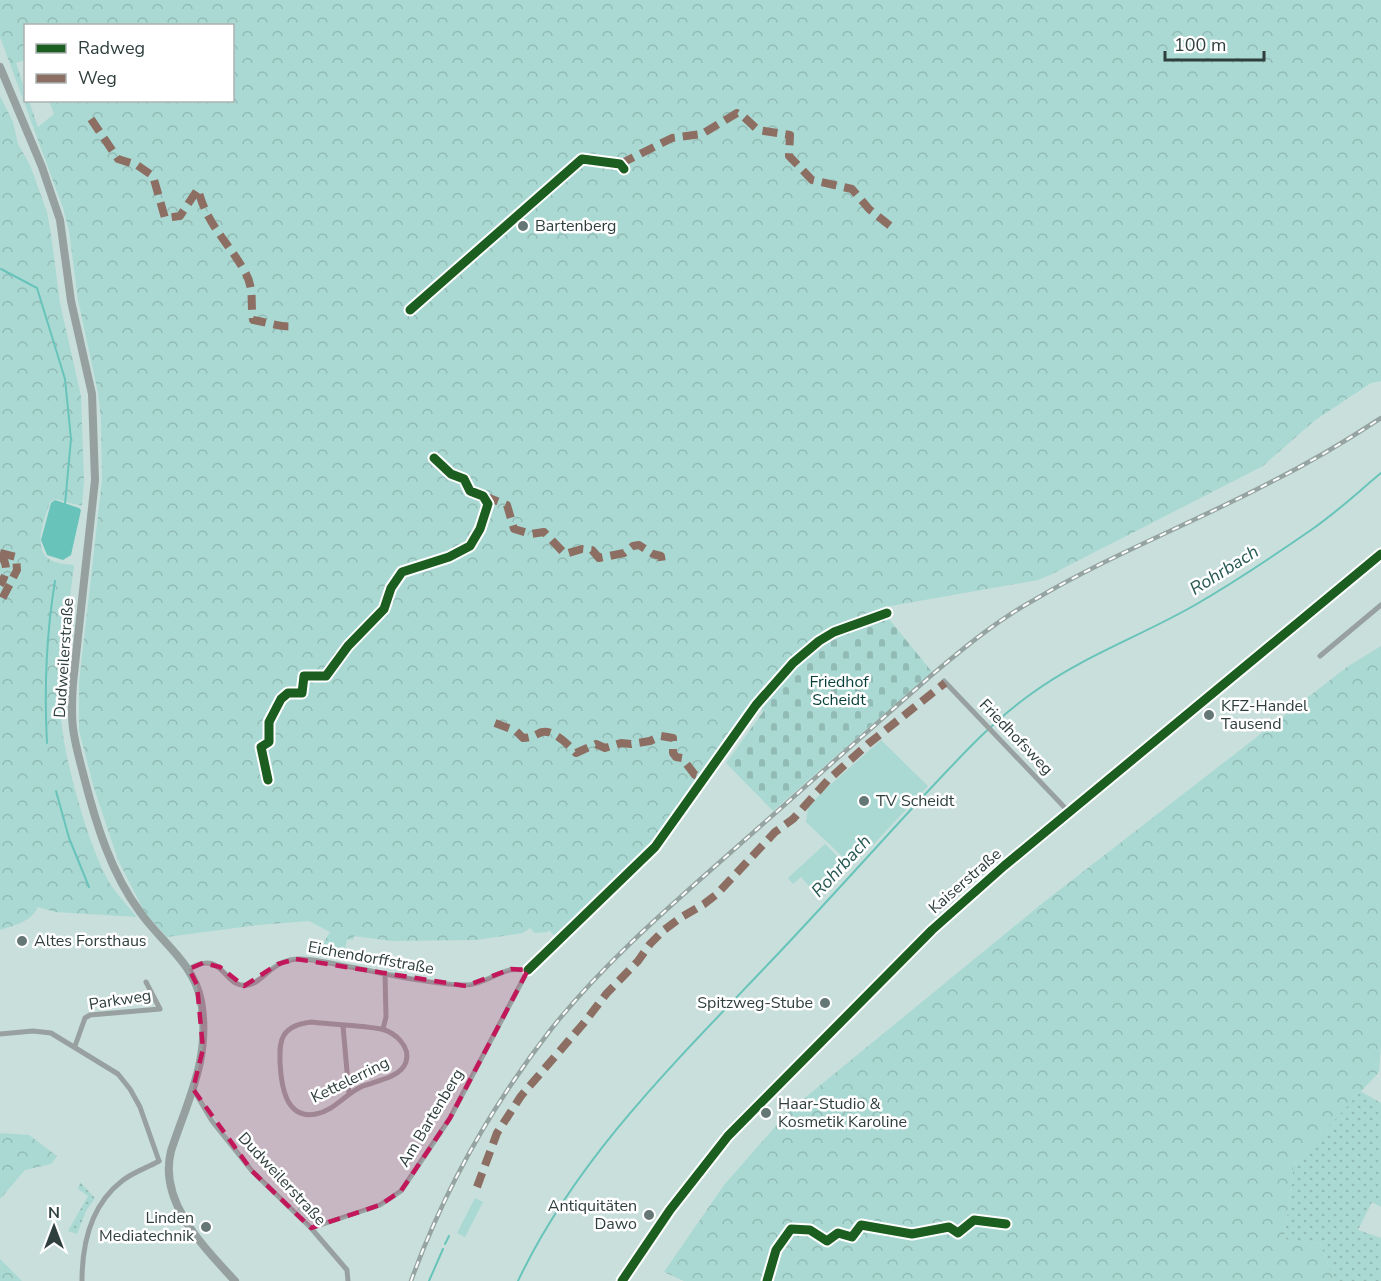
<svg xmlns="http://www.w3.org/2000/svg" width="1381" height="1281" viewBox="0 0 1381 1281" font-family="'Nunito Sans',sans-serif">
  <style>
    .grass { fill: url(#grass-dots) }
    .forest { fill: url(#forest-crowns); fill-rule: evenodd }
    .cemetery { fill: url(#cemetery-stones) }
    .pitch { fill: #aad9d3 }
    .water { fill: #68c4ba }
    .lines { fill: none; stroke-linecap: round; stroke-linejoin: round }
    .stream { stroke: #68c4ba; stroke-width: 2 }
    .street { stroke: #98a1a0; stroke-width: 5 }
    .secondary { stroke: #95a09f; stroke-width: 8 }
    .rail-casing { stroke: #95a4a0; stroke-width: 4.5 }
    .rail { stroke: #fff; stroke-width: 2; stroke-dasharray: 7; stroke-linecap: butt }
    .quiet { stroke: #8d6e63; stroke-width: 8; stroke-dasharray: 15 8; stroke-linecap: butt }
    .cycleway-casing { stroke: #fff; stroke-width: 13 }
    .cycleway { stroke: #1b5e20; stroke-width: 9 }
    .marked { fill: #c2185b; fill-opacity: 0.2; stroke: #c2185b; stroke-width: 4.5; stroke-dasharray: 12 8; stroke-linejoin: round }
    .poi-dot { fill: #647775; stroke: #fff; stroke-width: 2 }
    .labels { text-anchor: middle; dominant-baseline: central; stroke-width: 5; stroke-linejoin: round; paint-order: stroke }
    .poi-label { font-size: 16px; fill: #2e3f3d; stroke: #fff; text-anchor: start }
    .street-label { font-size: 16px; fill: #2e3f3d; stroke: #fff }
    .park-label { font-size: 16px; fill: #053e39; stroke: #fff }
    .water-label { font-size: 18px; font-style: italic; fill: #265953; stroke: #fff }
  </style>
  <defs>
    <pattern id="grass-dots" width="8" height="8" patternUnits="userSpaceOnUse" patternTransform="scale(1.5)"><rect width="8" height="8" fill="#aad9d3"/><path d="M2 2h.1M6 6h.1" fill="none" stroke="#93bbb6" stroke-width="1.8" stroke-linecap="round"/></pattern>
    <pattern id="forest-crowns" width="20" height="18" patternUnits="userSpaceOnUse" patternTransform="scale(1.5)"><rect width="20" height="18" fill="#aad9d3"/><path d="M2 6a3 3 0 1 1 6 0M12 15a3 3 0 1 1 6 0" fill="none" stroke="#93bbb6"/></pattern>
    <pattern id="cemetery-stones" width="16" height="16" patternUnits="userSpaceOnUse" patternTransform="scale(1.5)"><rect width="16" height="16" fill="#aad9d3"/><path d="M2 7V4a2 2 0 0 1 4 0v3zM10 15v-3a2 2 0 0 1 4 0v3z" fill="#93bbb6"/></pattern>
  </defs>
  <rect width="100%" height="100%" fill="#c8dfdc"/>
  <g class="grass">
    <polygon points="1360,1091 1381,1103 1381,1207 1372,1202 1358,1230 1381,1238 1381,1281 1334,1281 1320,1243 1284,1240 1294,1164"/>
    <polygon points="80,1182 95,1198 86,1211 77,1234 68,1231 88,1196 78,1189"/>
    <polygon points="305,1198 313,1222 308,1220 304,1214 297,1210"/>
  </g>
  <g class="forest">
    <path d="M0,0h1381v381l-10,2 -57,38 -51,45 -213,109 -12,5 -153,27 -37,13 -32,16 -22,19 -41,48 -30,46 -72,98 -94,91 -8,-8 -2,2 -12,1 -5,-5 -7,5 -47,7 -84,1 -38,-5 -1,4 -6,-1 -4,20 -20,-3 1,-14 6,-10 -21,-11 -51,4 -91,12 -22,-24 -27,-53 -25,-75 -14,-55v-47l23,-203 -1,-61 -3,-26 -20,-93 -9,-69 -6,-23 -63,-171zM26,26h206v74l-183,1 5,13 -16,13 -9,-26 -3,-1 -1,-10 -9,-27 9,-3z"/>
    <path d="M0,96l13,26 5,22 12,21 17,47 4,22 9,69 21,93 3,84 -2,26 -27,-7 -5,3c-5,17 -21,51 5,60 6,2 13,2 19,3 -6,50 -14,100 -13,150 1,38 29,138 50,170 7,11 17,21 26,32l-82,-5 -17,-5c-7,15 -23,18 -38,23z"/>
    <polygon points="1381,646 1381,1045 1379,1072 1294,1164 1284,1239 1320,1243 1334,1281 684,1281 664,1272 724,1185 790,1110 1044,902 1347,667"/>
    <polygon points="0,1133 29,1135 57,1156 51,1164 25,1170 0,1199"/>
    <polygon points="0,1259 22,1281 0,1281"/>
  </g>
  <polygon class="cemetery" points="884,618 886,620 889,619 932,672 773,811 726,763 763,712 761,706 796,665 823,646 825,643 852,627"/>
  <g class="pitch">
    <polygon points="881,740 928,786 870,848 863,841 845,859 806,822 808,808 821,793"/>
    <polygon points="825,844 843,862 816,890 808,885 801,877 793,884 788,878"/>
    <polygon points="475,1198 483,1202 465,1237 457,1233"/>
  </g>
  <polygon class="water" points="55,500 79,508 81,510 71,555 63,560 47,555 41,540 51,503"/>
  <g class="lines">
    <g class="stream">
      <polyline points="1,269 37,288 65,379 71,439 65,504"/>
      <path d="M47,743c-3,-56 -1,-107 8,-162"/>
      <polyline points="56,791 69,838 89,887"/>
      <polyline points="445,1244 449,1236"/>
      <polyline points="429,1281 443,1249"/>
      <path d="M518,1281c66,-139 183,-243 286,-355 42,-45 84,-92 126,-137 32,-34 63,-68 101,-95 50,-37 110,-58 164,-89 38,-22 80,-50 116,-75 25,-17 47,-38 70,-57"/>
    </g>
    <g class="street">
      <polyline points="1320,656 1381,605"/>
      <polyline points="944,681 1069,812"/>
      <path d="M189,969c36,-21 33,20 59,16 12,-1 23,-21 42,-25 16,-3 34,2 50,5 40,7 81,18 122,20 18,1 32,-11 48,-15 6,-1 12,0 18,0l-78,148 -49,73 -21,14 -69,23"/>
      <path d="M312,1022c23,3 47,3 69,7 14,3 30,18 25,33 -5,15 -29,19 -43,24 -17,7 -29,25 -47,28 -31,6 -35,-30 -36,-52 0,-9 -1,-19 4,-27 6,-9 18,-12 28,-13z"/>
      <polyline points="343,1026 349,1094"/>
      <polyline points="383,1029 386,1017 385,973"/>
      <polyline points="0,1034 33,1031 51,1033 118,1074 130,1089 140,1107 159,1161"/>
      <polyline points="75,1046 85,1018 90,1015 160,1009 146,982"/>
      <polyline points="193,1089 212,1121 252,1171 311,1228 347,1270 348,1281"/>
      <path d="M82,1281c0,-37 9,-76 40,-100 11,-9 25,-13 37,-20"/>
    </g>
    <g class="secondary">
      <path d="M0,67l42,100 18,53 11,81 21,93 3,86 -22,203c-1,15 -2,30 0,45 2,17 7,33 11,49 12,47 27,96 56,135 21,30 54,51 61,89 10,57 -13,98 -30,150 -13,51 33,96 64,130"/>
      <polyline points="622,1281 670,1210 728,1136 932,930 1004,866 1381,554"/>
    </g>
    <g class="rail-casing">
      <path id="rail" d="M411,1281c33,-91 81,-176 141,-253 52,-65 116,-120 178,-175 68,-60 136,-120 204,-180 32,-27 64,-53 100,-73 76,-45 159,-77 237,-118 38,-19 75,-41 110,-64"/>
    </g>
    <use href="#rail" class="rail"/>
    <g class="quiet">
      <path d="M91,119l27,40 19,6 16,11 12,42 15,-2 18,-27c8,34 29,52 46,81 11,19 6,30 9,50 14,2 28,8 42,6"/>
      <polyline points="620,164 672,138 702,134 737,113 744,117 758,130 790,135 789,156 812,180 852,189 869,209 894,229"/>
      <polyline points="484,496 507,505 514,529 531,534 544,532 565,554 582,549 592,550 599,558 624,553 633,546 639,545 653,554 661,556 662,563"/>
      <polyline points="0,553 16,557 17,570 0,603"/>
      <path d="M0,554c9,12 7,20 0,31"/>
      <path d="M495,723l21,8 7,7c8,0 12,-3 19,-6 11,-3 27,13 34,21l20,-9 9,4 16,-5 10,1 19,-3 11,-5 12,2v15l3,4 6,1 13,17 11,4"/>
      <polyline points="477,1187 497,1133 521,1096 583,1024 607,993 638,961 650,944 664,930 680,918 704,904 717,894 775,832 793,819 828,780 868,744 945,683"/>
    </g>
    <g class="cycleway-casing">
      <g id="cycleway">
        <polyline points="410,310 582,159 620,164 624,169"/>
        <polyline points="268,780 261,747 269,742 269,722 281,699 288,693 302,693 304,676 326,676 348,646 384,609 391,588 402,572 449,557 470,546 480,529 488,504 483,496 470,491 464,479 451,474 434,458"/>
        <polyline points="528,970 655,847 756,705 793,663 819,641 834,632 887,613"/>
        <polyline points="622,1281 670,1210 728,1136 932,930 1004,866 1381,554"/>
        <polyline points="767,1281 776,1250 791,1229 810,1230 827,1241 838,1233 852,1237 861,1225 912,1234 949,1227 958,1233 974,1220 1006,1224"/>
      </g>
    </g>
    <use href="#cycleway" class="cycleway"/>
  </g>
  <path class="marked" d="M296,959l170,27 45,-17 17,1 -78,148 -49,73 -21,14 -69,23 -59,-57 -59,-82 10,-40 -6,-64 -8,-16 14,-6 17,4 24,19 34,-22z"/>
  <g class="poi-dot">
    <circle cx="523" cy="226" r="6"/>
    <circle cx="1209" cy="715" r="6"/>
    <circle cx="864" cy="801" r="6"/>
    <circle cx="22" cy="941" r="6"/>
    <circle cx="825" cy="1003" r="6"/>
    <circle cx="766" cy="1113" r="6"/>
    <circle cx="649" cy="1215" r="6"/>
    <circle cx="206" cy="1227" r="6"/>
  </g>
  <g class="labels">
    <g class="poi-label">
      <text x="535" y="226">Bartenberg</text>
      <text x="1221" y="706">KFZ-Handel<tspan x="1221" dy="18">Tausend</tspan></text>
      <text x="876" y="801">TV Scheidt</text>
      <text x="34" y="941">Altes Forsthaus</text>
      <text x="813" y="1003" text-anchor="end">Spitzweg-Stube</text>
      <text x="778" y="1104">Haar-Studio &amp;<tspan x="778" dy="18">Kosmetik Karoline</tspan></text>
      <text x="637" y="1206" text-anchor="end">Antiquitäten<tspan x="637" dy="18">Dawo</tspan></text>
      <text x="194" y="1218" text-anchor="end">Linden<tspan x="194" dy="18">Mediatechnik</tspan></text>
    </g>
    <g class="street-label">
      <text transform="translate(64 658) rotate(-86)">Dudweilerstraße</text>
      <text transform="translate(1016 737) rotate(46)">Friedhofsweg</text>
      <text transform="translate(965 881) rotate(-41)">Kaiserstraße</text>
      <text transform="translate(371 958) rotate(10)">Eichendorffstraße</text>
      <text transform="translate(120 1000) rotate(-9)">Parkweg</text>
      <text transform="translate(350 1080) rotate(-26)">Kettelerring</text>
      <text transform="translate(431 1118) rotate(-59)">Am Bartenberg</text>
      <text transform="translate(282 1179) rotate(47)">Dudweilerstraße</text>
    </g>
    <g class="park-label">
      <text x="839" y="682">Friedhof<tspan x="839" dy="18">Scheidt</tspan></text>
    </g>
    <g class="water-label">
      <text transform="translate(1224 570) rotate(-32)">Rohrbach</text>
      <text transform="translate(841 866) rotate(-47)">Rohrbach</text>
    </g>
  </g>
  <rect x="24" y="24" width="210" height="78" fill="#ffffff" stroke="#abb2b1" stroke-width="1.5"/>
  <rect x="36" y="44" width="30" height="9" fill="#1b5e20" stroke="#abb2b1" stroke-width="1.5"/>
  <text x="78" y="54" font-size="18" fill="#2e3f3d">Radweg</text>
  <rect x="36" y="74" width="30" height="9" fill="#8d6e63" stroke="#abb2b1" stroke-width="1.5"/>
  <text x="78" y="84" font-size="18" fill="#2e3f3d">Weg</text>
  <g transform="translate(54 1227)" stroke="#ffffff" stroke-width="4.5" paint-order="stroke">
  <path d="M0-4.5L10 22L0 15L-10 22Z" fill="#2e3f3d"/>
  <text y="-9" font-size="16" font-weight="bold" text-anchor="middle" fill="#2e3f3d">N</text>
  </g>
  <path d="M1165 51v9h99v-9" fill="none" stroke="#2e3f3d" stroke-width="3"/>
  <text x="1174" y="51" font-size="18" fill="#2e3f3d" stroke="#ffffff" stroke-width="4.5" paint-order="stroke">100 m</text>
</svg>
